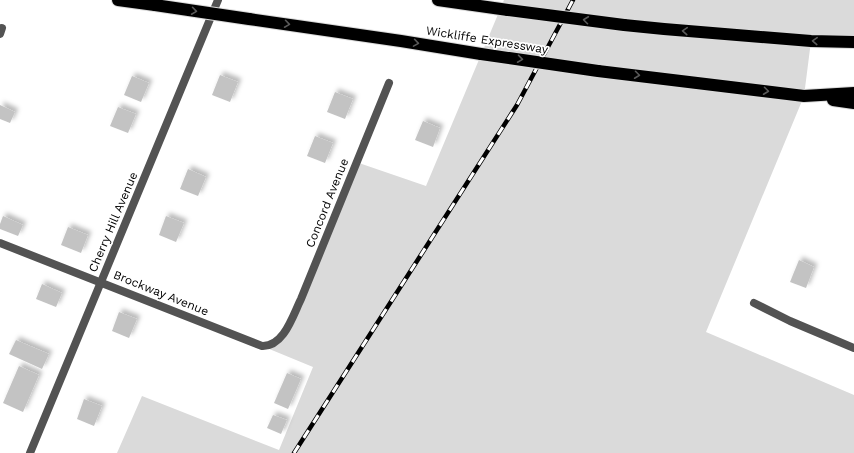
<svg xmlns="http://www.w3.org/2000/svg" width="854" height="453" viewBox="0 0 854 453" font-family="'Work Sans',sans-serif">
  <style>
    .green { fill: #dadada }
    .building { fill: #c3c3c3; filter: url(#shadow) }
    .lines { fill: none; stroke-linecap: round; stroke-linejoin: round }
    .motorway-casing { stroke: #dbdbdb; stroke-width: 14 }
    .minor { stroke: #535353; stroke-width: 8 }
    .motorway { stroke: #000; stroke-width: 12 }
    .rail-casing { stroke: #000; stroke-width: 4.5 }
    .rail { stroke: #fff; stroke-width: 3; stroke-dasharray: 9; stroke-linecap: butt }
    .motorway-bridge-casing { stroke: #dbdbdb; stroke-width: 14; stroke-linecap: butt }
    .motorway-bridge { stroke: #000; stroke-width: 12 }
    .oneway { stroke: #595959 }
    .labels { text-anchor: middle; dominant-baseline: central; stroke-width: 3.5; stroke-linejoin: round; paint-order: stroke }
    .street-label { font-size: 12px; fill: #000; stroke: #fff }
  </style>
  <defs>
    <filter id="shadow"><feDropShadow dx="3.5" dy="-3.5" stdDeviation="2" flood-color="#0004"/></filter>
  </defs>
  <rect width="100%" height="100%" fill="#fff"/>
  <polygon class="green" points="504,0 854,0 854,42 811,41 804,96 706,332 854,395 854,453 117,453 142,396 279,450 313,367 262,346 285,331 356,162 426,186"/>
  <g class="building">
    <polygon points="220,75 238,82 230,102 212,95"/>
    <polygon points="132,76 149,83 141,102 124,95"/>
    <polygon points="335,92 353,99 345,119 327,112"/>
    <polygon points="0,105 15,112 10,123 0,119"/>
    <polygon points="118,107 136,114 128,133 110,126"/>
    <polygon points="423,121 440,128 433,147 415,140"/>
    <polygon points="315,136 333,143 325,163 307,156"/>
    <polygon points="188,169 206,177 198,196 180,189"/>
    <polygon points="3,216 23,225 18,236 0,229 0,224"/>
    <polygon points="166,216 184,223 176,242 159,235"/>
    <polygon points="68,227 88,235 81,253 61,245"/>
    <polygon points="799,260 814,267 806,288 790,282"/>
    <polygon points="42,284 62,293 56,307 36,299"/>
    <polygon points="119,312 137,319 129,338 112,331"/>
    <polygon points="16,340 49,354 42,369 9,354"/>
    <polygon points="19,366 39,375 23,412 3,403"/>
    <polygon points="287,373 301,379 288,409 274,403"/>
    <polygon points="84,399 102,406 94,426 77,419"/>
    <polygon points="273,415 287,420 281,434 267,428"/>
  </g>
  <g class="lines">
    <g class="motorway-casing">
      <g id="motorway">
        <polyline points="118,0 155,5"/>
        <polyline points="438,0 508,10"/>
        <polyline points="249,19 401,41 481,54"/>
        <polyline points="624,25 664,29 811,41 854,42"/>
        <polyline points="598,71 804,96 854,93"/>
        <polyline points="833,100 854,103"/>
      </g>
    </g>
    <g class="minor">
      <polyline points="0,34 2,28"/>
      <path d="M0,243l262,103c22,1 31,-31 39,-47l88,-216"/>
      <polyline points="754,303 790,321 854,348"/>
      <polyline points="30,453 218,0"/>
    </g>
    <use href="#motorway" class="motorway"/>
    <g class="rail-casing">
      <polyline id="rail" points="294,453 517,105 573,0"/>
    </g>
    <use href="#rail" class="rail"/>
    <g class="motorway-bridge-casing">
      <g id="motorway-bridge">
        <polyline points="155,5 249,19"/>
        <polyline points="508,10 624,25"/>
        <polyline points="481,54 598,71"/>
      </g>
    </g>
    <use href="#motorway-bridge" class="motorway-bridge"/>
  </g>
  <defs><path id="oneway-chevron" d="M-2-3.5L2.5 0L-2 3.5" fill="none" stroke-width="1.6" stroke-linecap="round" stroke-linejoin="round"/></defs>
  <g class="oneway">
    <use href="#oneway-chevron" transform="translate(194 11) rotate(8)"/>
    <use href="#oneway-chevron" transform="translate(586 20) rotate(-173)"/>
    <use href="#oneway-chevron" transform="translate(287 24) rotate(8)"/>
    <use href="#oneway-chevron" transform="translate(685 31) rotate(-176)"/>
    <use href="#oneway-chevron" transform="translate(815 41) rotate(-177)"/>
    <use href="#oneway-chevron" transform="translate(416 43) rotate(9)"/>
    <use href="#oneway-chevron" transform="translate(520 59) rotate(8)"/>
    <use href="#oneway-chevron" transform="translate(637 75) rotate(7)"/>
    <use href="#oneway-chevron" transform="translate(766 91) rotate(7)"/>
  </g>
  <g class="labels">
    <g class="street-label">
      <text transform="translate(487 40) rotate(9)">Wickliffe Expressway</text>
      <text transform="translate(327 203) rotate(-68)">Concord Avenue</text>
      <text transform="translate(113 222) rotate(-67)">Cherry Hill Avenue</text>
      <text transform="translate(161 293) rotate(22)">Brockway Avenue</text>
    </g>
  </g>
</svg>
